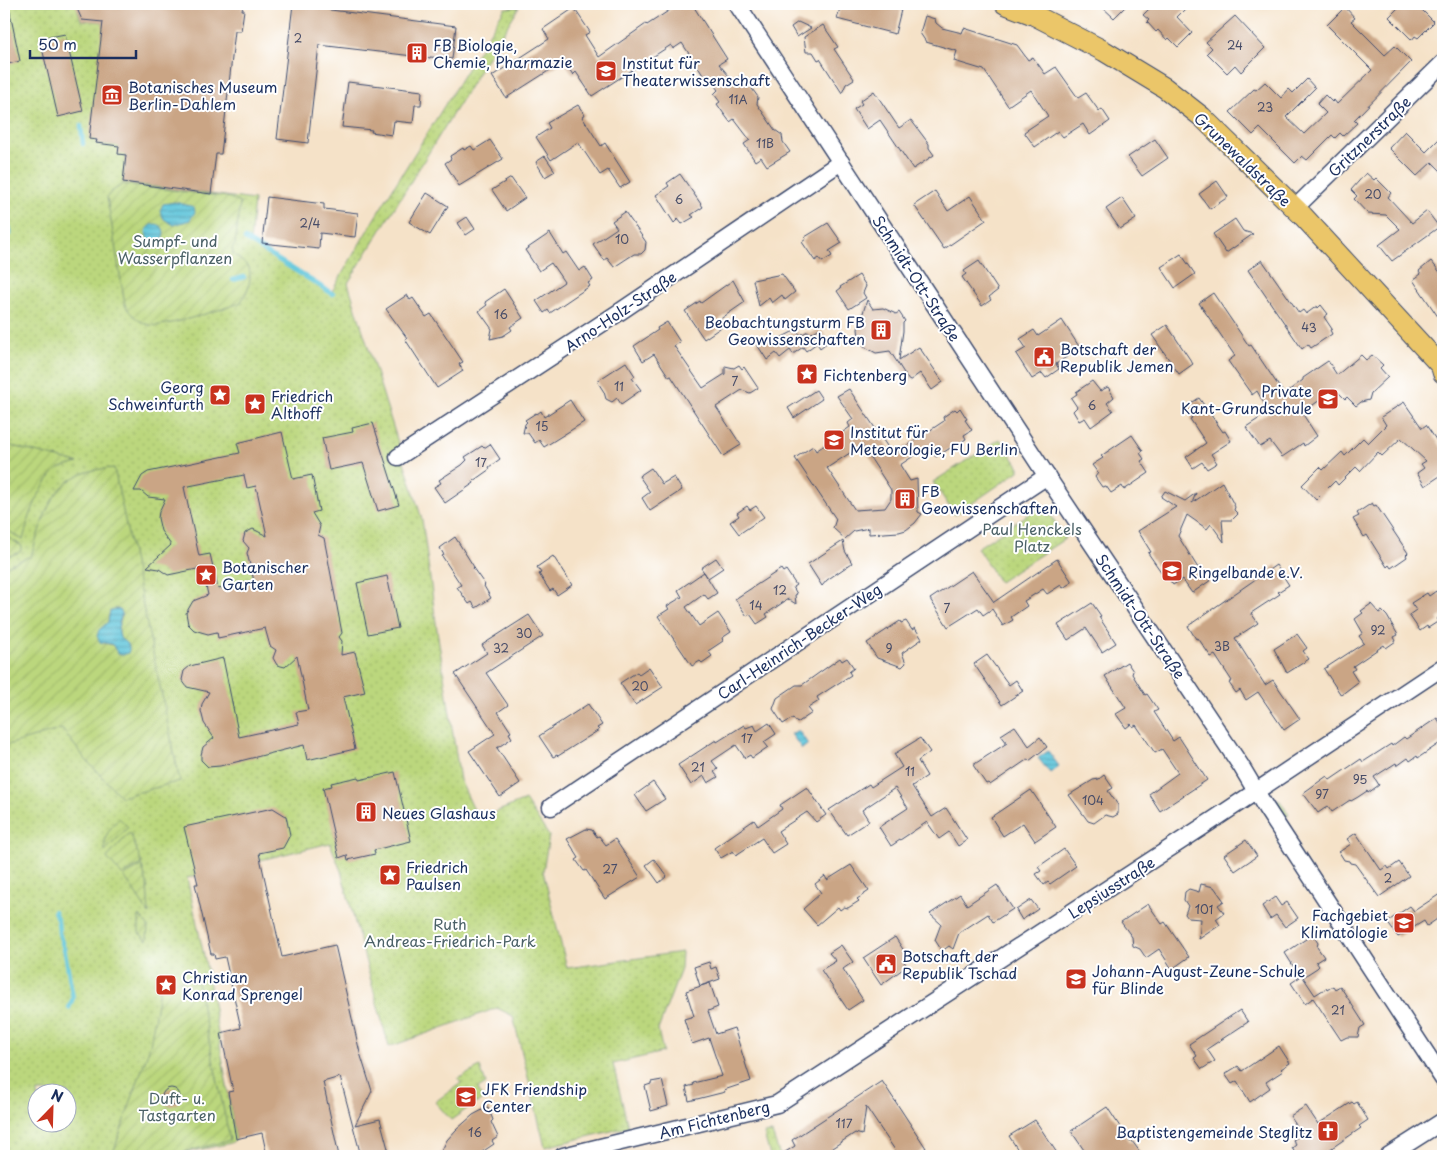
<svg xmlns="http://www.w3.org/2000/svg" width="1447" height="1160" viewBox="0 0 1447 1160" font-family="'Playpen Sans',sans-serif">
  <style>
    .grass { fill: #bbd77d; stroke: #6b836e }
    .park { fill: url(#park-dots); stroke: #6b836e; fill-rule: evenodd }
    .garden { fill: url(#garden-furrows); stroke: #6b836e; fill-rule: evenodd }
    .water { fill: url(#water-rules); stroke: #3d7a9c }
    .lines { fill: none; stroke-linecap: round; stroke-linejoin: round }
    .stream { stroke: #5fc6db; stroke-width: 4.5 }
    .building { fill: #caa585; fill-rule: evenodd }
    .minor-casing { stroke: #3c4a6e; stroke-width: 19 }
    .major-casing { stroke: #3c4a6e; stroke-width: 22 }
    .minor { stroke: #fff; stroke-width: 16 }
    .major { stroke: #ebc669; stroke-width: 20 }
    .labels { text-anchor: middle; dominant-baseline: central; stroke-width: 4; stroke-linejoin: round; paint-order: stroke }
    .number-label { font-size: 12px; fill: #474c68 }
    .poi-label { font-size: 15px; fill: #1b2f5e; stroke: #fff; text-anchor: start }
    .street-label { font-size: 15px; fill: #1b2f5e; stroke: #fff }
    .park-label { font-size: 15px; fill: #4b6167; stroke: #fff }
  </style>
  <defs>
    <pattern id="park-dots" width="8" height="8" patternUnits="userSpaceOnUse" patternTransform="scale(1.25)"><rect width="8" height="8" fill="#bbd77d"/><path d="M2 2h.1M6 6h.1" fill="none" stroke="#a0b96e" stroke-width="1.8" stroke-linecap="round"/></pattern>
    <pattern id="garden-furrows" width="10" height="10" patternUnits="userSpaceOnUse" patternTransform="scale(1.25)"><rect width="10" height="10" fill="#bbd77d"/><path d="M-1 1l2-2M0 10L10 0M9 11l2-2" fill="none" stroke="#a0b96e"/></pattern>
    <pattern id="water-rules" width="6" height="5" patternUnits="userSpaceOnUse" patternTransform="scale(1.25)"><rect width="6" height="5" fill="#5fc6db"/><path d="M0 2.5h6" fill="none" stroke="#4ea1b5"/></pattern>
  </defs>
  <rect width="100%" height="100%" fill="#fff"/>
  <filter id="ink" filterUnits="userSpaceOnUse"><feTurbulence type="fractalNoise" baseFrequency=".02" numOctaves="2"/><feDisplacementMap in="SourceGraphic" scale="10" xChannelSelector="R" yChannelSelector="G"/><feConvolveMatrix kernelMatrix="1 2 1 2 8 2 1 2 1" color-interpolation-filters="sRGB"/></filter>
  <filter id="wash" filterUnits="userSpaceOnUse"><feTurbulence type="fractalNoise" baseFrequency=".0096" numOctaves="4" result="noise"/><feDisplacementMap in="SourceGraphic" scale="20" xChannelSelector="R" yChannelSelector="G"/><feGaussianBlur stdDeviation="1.12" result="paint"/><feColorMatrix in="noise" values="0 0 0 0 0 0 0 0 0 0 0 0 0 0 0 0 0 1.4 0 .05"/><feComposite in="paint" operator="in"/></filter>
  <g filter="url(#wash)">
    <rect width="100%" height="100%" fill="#f5e2c8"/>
    <polygon class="grass" points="1279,799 1289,815 1282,818 1270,805"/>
    <g class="park">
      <path d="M4,4h72l5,16 23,2 -8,121 23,3 7,9 -3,27 131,18 -4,43 81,50 43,-74 131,-211 14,-1 -171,276 74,236 15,111 23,150 14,30 2,4 10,2 39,-16 24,36 -6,35 24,97 115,-16 -1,17 -23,61 5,22 -50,12 15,63 -83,20 -32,-131 -16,-8 -108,39 -48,-176 -11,-28 -143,35 21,96 28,165 -5,4 -60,13h-167zM38,1092h30v30h-30z"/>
      <polygon points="1000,439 1019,467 1019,471 955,515 933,482"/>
      <polygon points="1041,506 1045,507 1066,538 999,582 977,548"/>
      <polygon points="480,1067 486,1084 478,1089 483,1100 474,1104 451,1120 435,1102 461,1083 458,1079"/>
      <polygon points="772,1133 780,1156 770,1156 764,1134"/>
    </g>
    <g class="garden">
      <path d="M123,184l105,13 12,6 -5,42 -3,3 1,6 16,13c3,13 -1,25 -9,36 -16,5 -77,26 -91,22 -9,-2 -20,-12 -24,-20l-18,-108 4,-5z"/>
      <path d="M4,444l74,19c-6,2 -14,3 -19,6 -19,12 -31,51 -36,71l-19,-12v-29l4,-8 3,-8 -7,-23z"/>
      <path d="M114,468l66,313 -59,16 -35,-37 -24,-31 -58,17v-179l27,-11c12,-34 17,-71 56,-84 8,-3 18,-3 27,-4zM115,609l5,1 2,6 -4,11 2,12 8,6 -11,7 -4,-7 -13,-3c3,-9 9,-18 9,-28z"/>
      <polygon points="4,535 22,546 20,552 4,558"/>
      <path d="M119,818l9,9 -23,24c-2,-16 5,-22 14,-33z"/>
      <polygon points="130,832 142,864 122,875 107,858"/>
      <polygon points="142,866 147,884 149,914 124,876"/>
      <polygon points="139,915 148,926 147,940 139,933"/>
      <polygon points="196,978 230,1140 170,1156 112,1156 150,1046 160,984"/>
    </g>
    <g class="water">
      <polygon points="175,202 194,207 195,212 190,220 174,225 164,219 160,211 163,204"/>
      <circle cx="155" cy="233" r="9"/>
      <path d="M115,609l5,1 2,3 -4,14 2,11c5,5 12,7 8,15l-5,2 -5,-1 -6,-10 -12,-2 -3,-6 2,-6 9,-8 2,-11z"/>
      <polygon points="798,730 808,744 802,749 791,734"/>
      <polygon points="1048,751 1059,766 1050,773 1038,758"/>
    </g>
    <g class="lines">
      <g class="stream">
        <polyline points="81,126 83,144"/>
        <polyline points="4,224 9,227 10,234"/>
        <polyline points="245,239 333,294"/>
        <polyline points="233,280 244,277"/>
        <polyline points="54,911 58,921 59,933 65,952 73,998 69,1008"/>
      </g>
    </g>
    <g id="blocks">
      <g class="building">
        <polygon points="75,4 243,4 242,10 244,10 241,31 235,31 221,154 216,154 211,194 123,182 126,155 118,154 119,146 96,143 97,140 89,139 103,22 82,20"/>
        <polygon points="293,4 315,4 315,8 456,26 452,59 430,57 430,58 319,45 308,143 277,139"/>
        <polygon points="679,4 692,4 727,59 719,64 733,81 740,76 743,80 745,79 758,97 757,104 775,130 782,135 783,142 790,152 767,166 761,157 755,161 744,144 750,140 734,119 730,122 724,114 717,104 720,102 714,94 718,90 705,73 703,75 682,43 673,49 671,45 592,96 576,72 573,75 564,61 506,98 492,76 549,39 543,29 574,8 590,32 585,35 599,57 646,24 647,25"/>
        <polygon points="841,4 876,4 901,10 895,34 837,19"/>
        <polygon points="1099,4 1128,4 1114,18"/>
        <polygon points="1154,4 1190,4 1177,17 1192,33 1178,47 1169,38 1167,40 1158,30 1156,32 1147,22 1149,20 1143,15"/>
        <polygon points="1402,4 1428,4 1422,10 1434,22 1418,38 1415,36 1412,40 1389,17"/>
        <polygon points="1345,7 1355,18 1351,21 1385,55 1395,46 1411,62 1354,120 1357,123 1343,136 1340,133 1335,138 1332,135 1307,160 1302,156 1295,163 1260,128 1253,135 1230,112 1254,89 1256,90 1265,82 1281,98 1289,89 1293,93 1307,79 1315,88 1286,117 1304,134 1326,113 1317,104 1325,95 1332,102 1334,100 1337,104 1372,70 1327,25"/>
        <polygon points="4,8 9,8 20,61 4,65"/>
        <polygon points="925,16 935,19 936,23 942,28 962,33 964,28 1017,45 1028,60 1033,57 1045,74 1056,67 1078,98 1086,93 1099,111 1102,109 1110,121 1090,135 1083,124 1063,137 1058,131 1035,147 1024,132 1048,116 1031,90 1008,106 984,70 954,61 957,51 926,42 920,33"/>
        <polygon points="1235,16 1265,48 1241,72 1235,65 1227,73 1207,53 1212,48 1206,42"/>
        <polygon points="798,22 811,28 797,37 791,27"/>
        <polygon points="823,25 838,47 834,49 854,79 846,84 842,93 820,59 818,60 813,52 806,52 804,37"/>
        <polygon points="65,34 83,111 58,117 40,39"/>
        <polygon points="348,82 422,91 421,105 415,105 413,123 394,121 392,135 371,132 372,130 342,127"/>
        <polygon points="874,91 899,128 911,120 929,144 929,148 934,155 913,169 880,120 867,129 854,109 862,104 860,101"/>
        <polygon points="578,105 585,115 582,117 601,146 605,143 630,182 620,188 608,170 600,175 578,142 551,160 536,137 550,128 547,123"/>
        <polygon points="1405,131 1426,152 1443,135 1443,173 1432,162 1417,176 1389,148"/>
        <polygon points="1155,139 1168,158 1142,176 1128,157"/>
        <polygon points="490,140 503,159 459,186 445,163 451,159 450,156 463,148 464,150 471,146 474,150"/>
        <polygon points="545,156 555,171 545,177 536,162"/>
        <polygon points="1366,173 1374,180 1376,178 1391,193 1388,197 1412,223 1427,211 1439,227 1392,261 1379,245 1400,229 1386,215 1368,214 1354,199 1357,196 1351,190"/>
        <polygon points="680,174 703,207 691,215 694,217 682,224 678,219 674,223 656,195 669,186 667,183"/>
        <polygon points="511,178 525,198 506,211 492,190"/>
        <polygon points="1217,181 1228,197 1210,209 1199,194"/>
        <polygon points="935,191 948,211 970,196 986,220 944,249 914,205"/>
        <polygon points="427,193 448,206 430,235 409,222"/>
        <polygon points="267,197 324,204 324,209 358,213 355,237 320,233 319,249 262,243"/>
        <polygon points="1122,198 1136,219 1120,229 1106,209"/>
        <polygon points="625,212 646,242 645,250 641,254 634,254 614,267 607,258 604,260 593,244 617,228 612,221"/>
        <polygon points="467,217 475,229 466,235 458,223"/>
        <polygon points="1235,219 1243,231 1253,234 1226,253 1213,234"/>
        <polygon points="828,223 842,243 829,251 832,256 822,262 819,258 815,261 802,242 806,239 805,237"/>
        <polygon points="550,233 563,254 566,252 579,271 585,267 593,280 588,283 590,286 578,294 550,313 548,310 544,313 536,301 564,282 551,263 539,271 525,250"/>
        <polygon points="1181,254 1195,274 1175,288 1161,267"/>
        <polygon points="1262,260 1299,313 1303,310 1306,314 1317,306 1318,308 1321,305 1328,314 1324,317 1332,329 1330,330 1332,334 1311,348 1308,344 1302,349 1248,270"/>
        <polygon points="979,261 998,290 989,297 991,300 982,306 962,277 966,274 964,271"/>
        <polygon points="1431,261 1443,276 1443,324 1413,280 1421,274 1419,271"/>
        <polygon points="782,274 795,292 785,300 782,295 772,303 769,298 759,306 753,280"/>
        <polygon points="859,275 866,286 863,293 866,298 849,309 837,291 841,288 840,287"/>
        <polygon points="733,280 745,302 719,320 723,326 704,339 685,311 700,301 701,303"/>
        <polygon points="504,289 523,318 510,327 512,330 503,336 490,339 492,329 479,311 487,305 485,302"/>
        <polygon points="1213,293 1249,346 1251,345 1284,394 1303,380 1303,378 1328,361 1337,375 1361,355 1366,360 1372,355 1383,365 1380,368 1388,377 1371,393 1369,400 1361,402 1356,406 1347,397 1345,399 1335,389 1302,413 1317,436 1304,446 1303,443 1282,457 1270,441 1260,447 1246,427 1269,412 1257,391 1252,395 1228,361 1235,356 1199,303"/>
        <polygon points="407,295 410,300 413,298 426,317 431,314 463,362 459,364 463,371 437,388 405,339 407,338 386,309"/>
        <polygon points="867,300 873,309 883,308 896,314 899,312 905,321 903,323 903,331 899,360 919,347 943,382 932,390 920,373 909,381 890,351 876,353 865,347 859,337 858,329"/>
        <polygon points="1062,320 1080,348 1056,364 1059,369 1046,378 1042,373 1032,379 1016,354 1026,348 1020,339 1034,330 1038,336"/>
        <polygon points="667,322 680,342 674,346 703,388 725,374 725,366 734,368 739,365 742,369 744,367 758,388 750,393 742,390 716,407 741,445 723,456 671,376 669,377 654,354 643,361 634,346 658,330 657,328"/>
        <polygon points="1167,325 1193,364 1179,374 1152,335"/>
        <polygon points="820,328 829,341 820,348 817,343 806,351 803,347 793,354 790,350 780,358 776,353 767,360 756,343 770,338 773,342 796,330 800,335 797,337 808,331 810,334"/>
        <polygon points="626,362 635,376 632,378 641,390 621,404 617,398 612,402 606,399 604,392 597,381"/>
        <polygon points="1092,381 1100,391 1108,387 1114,397 1107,403 1113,411 1091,427 1085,418 1079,421 1073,411 1077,407 1071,398 1077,394 1076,392"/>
        <path d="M849,389l44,66 51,-34 -1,-4 12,-8 2,2 3,-3 7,11 -2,1 7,10 -8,5 2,4 -5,3 -2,6 -7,-1 -16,10 -9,-10 -27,18 10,16 7,-2 1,33 4,2 -7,9 -9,7 -7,2 -30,2v-6l-15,3 -9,8 -12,-11 3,-9 -41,-61 18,-12 3,5 34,-24 -2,-4 5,-4 -16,-23zM862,445l29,45v9l-6,9 -30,2 -28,-42z"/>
        <polygon points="816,390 822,399 794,418 788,408"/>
        <polygon points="1199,398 1223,432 1225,431 1231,441 1211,454 1217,463 1207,469 1202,462 1193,468 1186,457 1206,443 1190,419 1192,418 1184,408"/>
        <polygon points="570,400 584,422 544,447 539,440 535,443 528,433 523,433 525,424 527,422 525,420 536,413 537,414 541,411 544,417"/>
        <polygon points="1404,402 1422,428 1426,425 1443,450 1443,474 1425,486 1417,473 1424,468 1421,464 1426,461 1401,438 1382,456 1378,452 1360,471 1356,467 1338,485 1335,481 1316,500 1302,485 1320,467 1323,470 1342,452 1345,456 1363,438 1368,443 1386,425 1381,417"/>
        <polygon points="373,423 399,505 378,511 363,463 329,470 322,438 353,432 352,428"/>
        <path d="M282,432l11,47 19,-4 7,36 -7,2 8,13 -2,9 6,3 18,95 -3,4 3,4 -1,14 14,-3 10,40 -22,5 12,52 -48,11 -3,-15 -84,21 -12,1 -7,-7v-5l2,-8 11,-9 -10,-15 -3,-12 1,-7 7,-12 -22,-5 -5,-7 2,-9 6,-5 33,-8 16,79 60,-13 -3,-12 12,-2 -11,-54 -12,11 -8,-2 -4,-7 3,-8 -6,-4 -5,-18 -47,10 -1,-6 -9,2 -14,-4 -6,-6 -2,-11 7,-12 15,-6 -6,-27 -34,7 -9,-6 -12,-2 24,-22 -10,-14 -3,-13 1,-6 6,-13 -17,-2 -7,-6h-7l8,-15 6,-4 92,-19 -3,-10zM244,475l3,13 9,-2 11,50 -14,-7 -8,4 -2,8 6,7 -2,5 7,28 -36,8 -8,-35 -11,2 -15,-69z"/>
        <polygon points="1132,435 1143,451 1140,453 1144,459 1141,461 1149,473 1124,490 1122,486 1111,493 1106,486 1102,487 1095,477 1098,473 1092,465 1103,458 1101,456"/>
        <polygon points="490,444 500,459 489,467 490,469 473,481 474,483 445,503 434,487 441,483 439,480 462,465 467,460 465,457 482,446 484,448"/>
        <polygon points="651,468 662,484 674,477 682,490 650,511 642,498 650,492 639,476"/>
        <polygon points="1222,482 1235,507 1234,510 1238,514 1232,520 1222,520 1224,542 1211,524 1207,529 1187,515 1178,536 1198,568 1201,566 1211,580 1192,593 1182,579 1173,585 1166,575 1164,576 1148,553 1151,552 1138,531 1176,507 1161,497 1165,491 1185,501 1196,493 1192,503"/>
        <polygon points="1372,503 1374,506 1376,505 1408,553 1406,555 1407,557 1391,568 1389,565 1387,567 1367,535 1364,537 1353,519 1359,516 1357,513"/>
        <polygon points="747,506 750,510 756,506 764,517 739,534 730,522 739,516 737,513"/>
        <polygon points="455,537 474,567 473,568 485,585 484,586 491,598 476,608 472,602 469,604 457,587 461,585 442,556 444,555 440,548"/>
        <polygon points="843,541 845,551 852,563 827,580 822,586 808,564"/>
        <polygon points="553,556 572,585 557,595 553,589 550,591 539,574 541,573 537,567"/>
        <polygon points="716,558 723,568 708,578 701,568"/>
        <polygon points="1057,559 1072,582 1063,588 1061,585 1047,594 1043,589 1024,601 1027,606 1011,617 1013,620 1003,626 992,609 983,615 978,608 948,627 930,599 972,571 994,602"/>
        <polygon points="1276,565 1289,585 1278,592 1280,594 1251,613 1258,623 1235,638 1265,685 1273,680 1300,719 1284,730 1258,692 1246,700 1240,690 1236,693 1229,683 1232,681 1215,655 1211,657 1198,638 1196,639 1188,626"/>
        <polygon points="781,569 783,572 786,570 796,585 793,587 797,594 795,595 796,604 788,599 766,614 768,617 757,624 750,614 747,616 735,599"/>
        <polygon points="704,572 717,593 708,599 704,594 686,607 699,626 718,613 731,632 722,638 723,641 708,651 712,656 702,663 700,661 692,666 658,616 669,609 667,606 682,597 678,590"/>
        <polygon points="387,576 398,628 368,634 357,583"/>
        <polygon points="1436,591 1439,595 1443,592 1443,614 1437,619 1439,621 1428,628 1427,626 1420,631 1409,615 1416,610 1411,603 1427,593 1429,596"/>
        <polygon points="1092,603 1101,616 1099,617 1116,643 1102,652 1086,628 1068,640 1058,625"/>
        <polygon points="1371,604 1379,613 1382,611 1387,616 1398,635 1394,637 1396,641 1386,648 1384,645 1353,666 1355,669 1351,671 1358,682 1341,695 1324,669 1364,643 1359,636 1363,633 1355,619 1363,613 1361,611"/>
        <polygon points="529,615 543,636 486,673 508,705 498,712 511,732 509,733 512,738 497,748 520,783 500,797 469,751 495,734 455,674 487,653 482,645"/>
        <polygon points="900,621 901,623 906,621 912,630 915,628 922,639 902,653 906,663 902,667 877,658 867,643"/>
        <polygon points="1297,634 1307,648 1303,651 1309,659 1287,673 1274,649"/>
        <polygon points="987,655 1009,685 1016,680 1023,691 1002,705 974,664"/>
        <polygon points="840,658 842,661 847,658 854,668 849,672 851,675 817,697 819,701 808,708 812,713 797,723 793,718 783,724 773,709 777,698 796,685 802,685"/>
        <polygon points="1127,662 1133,671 1132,674 1145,695 1147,694 1158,710 1154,712 1173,741 1179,737 1207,780 1160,811 1149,794 1178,773 1162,749 1155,753 1136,725 1133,727 1131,724 1126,728 1116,714 1126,708 1105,676"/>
        <polygon points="649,667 663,687 635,705 620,683 637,672 639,674"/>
        <polygon points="588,704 602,725 597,728 599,730 558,756 557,755 553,757 539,736"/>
        <polygon points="1437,718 1443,727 1443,741 1418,758 1417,756 1410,761 1408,758 1397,766 1396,763 1374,777 1379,785 1368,793 1367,791 1358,797 1351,801 1350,800 1332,812 1328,806 1318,813 1303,793 1327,776 1330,780 1361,759 1363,762 1391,744 1392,746 1404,737 1406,739"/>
        <polygon points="769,723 776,734 764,742 768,747 752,758 750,755 745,758 736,745 712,761 718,769 714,772 718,777 708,783 704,776 691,785 678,765 716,740 717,742 744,725 746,728 754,725 757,731"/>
        <polygon points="1015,726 1029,746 1040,737 1047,747 1029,761 1028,759 990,785 988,783 986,784 973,765 1007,743 1001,735"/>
        <polygon points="920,738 930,752 918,761 927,776 912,786 932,817 946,808 967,840 958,846 949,832 939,839 927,822 891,846 879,827 908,808 895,788 862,810 869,821 847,835 829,810 869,784 871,787 902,767 894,754"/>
        <polygon points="395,772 411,841 374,850 375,854 348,860 347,855 339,858 323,788 332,786 331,783 358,777 359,780"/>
        <polygon points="1104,775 1113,788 1108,791 1118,805 1118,814 1113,817 1105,815 1094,823 1088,821 1069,795 1093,780 1099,779"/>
        <polygon points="653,782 665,799 646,811 635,795"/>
        <polygon points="807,787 826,815 816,822 807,812 778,831 786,844 772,853 762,838 736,855 733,851 721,858 714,848 754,820 758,826 782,809 780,805"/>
        <polygon points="1031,790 1056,827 1035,841 1023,823 1003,836 991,817"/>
        <polygon points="273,808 286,816 290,835 283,848 259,853 282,957 335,945 360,1053 372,1091 355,1125 380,1119 390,1156 361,1156 340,1077 323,1082 339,1156 267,1156 262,1133 236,1139 228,1092 233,1091 221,1033 241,1028 225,957 215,959 214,954 211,954 195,884 198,884 184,827"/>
        <polygon points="586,829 592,830 597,837 599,836 606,845 615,839 640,877 605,899 586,870 584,871 576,860 579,858 567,839"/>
        <polygon points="1356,833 1381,870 1387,866 1389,869 1399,862 1409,876 1379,897 1355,864 1350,863 1349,861 1344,860 1339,852 1351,844 1347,839"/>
        <polygon points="1246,840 1257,856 1235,871 1224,855"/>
        <polygon points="1064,849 1076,866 1050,884 1048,882 1044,885 1036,874 1041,871 1038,867"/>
        <polygon points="654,859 667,876 659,883 646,865"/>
        <polygon points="851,865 869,891 857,899 859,901 848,908 844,907 840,910 838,907 817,925 803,909 821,893 815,884 825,876 827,880"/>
        <polygon points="1201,884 1214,887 1224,901 1218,905 1224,913 1216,919 1220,925 1199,939 1201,919 1188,918 1185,914 1188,906 1184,900 1185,892 1189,889 1199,892"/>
        <polygon points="997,885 1013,909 993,922 988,914 959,933 953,949 949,946 942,951 935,940 941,924 930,914 960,894 967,905"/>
        <polygon points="1443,892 1443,915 1427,926 1424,921 1398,937 1387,922 1410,906 1414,911"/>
        <polygon points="1275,897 1281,906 1287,902 1298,918 1285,927 1276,915 1270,919 1262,906"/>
        <polygon points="1031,900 1038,909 1022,920 1016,910"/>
        <polygon points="1148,904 1162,924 1165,922 1189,957 1172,969 1159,949 1146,958 1140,949 1133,946 1132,937 1121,922"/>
        <polygon points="895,937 908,957 903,960 907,966 881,985 863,958"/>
        <polygon points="1309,937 1314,937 1318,943 1317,947 1324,957 1316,962 1319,966 1317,968 1303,977 1315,995 1326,988 1327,990 1333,986 1335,989 1340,986 1365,1025 1360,1028 1358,1037 1347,1037 1341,1040 1313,998 1305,1004 1291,983 1300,977 1285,953"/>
        <polygon points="841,945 853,962 843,969 863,1000 848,1010 821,970 836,961 829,953"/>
        <polygon points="709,962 711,969 716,967 720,979 700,986 694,967"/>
        <polygon points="710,983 718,1007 708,1011 716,1034 734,1028 751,1081 724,1090 725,1092 689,1101 686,1087 694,1085 693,1083 722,1076 709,1038 692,1044 684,1019 694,1016 686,991"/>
        <polygon points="1240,1010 1248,1022 1207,1049 1215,1061 1202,1069 1194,1058 1197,1056 1189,1044"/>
        <polygon points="1279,1046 1290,1063 1281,1069 1283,1071 1266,1082 1270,1088 1250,1102 1237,1081 1232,1084 1225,1074 1238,1066 1242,1071"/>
        <polygon points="662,1080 668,1106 651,1111 645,1086 651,1084 651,1082"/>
        <polygon points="882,1081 926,1148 914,1156 899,1156 866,1107 862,1135 855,1133 832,1148 834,1152 828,1156 779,1156 795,1146 792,1140"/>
        <circle cx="171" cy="1097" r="9"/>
        <polygon points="1352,1102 1354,1104 1357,1102 1368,1120 1359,1126 1361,1128 1320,1156 1297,1156 1292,1148 1296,1145 1293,1140 1302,1134 1290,1116 1306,1106 1318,1124"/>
        <polygon points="488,1107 493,1120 491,1122 498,1137 492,1141 494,1144 476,1156 439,1156 447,1140 456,1130 473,1115"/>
        <polygon points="1107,1107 1130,1142 1132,1141 1143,1156 1088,1156 1071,1131"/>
        <polygon points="1035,1120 1059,1156 1022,1156 1009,1136"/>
      </g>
    </g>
  </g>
  <g filter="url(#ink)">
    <use href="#blocks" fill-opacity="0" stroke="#3c4a6e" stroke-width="1"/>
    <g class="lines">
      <g class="minor-casing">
        <g id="minor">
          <polyline points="737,4 1054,487 1241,766 1266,808 1443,1079"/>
          <polyline points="1295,208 1443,63"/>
          <polyline points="398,457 621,311 841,162"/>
          <polyline points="551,807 1047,476"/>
          <polyline points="563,1156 777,1104 1210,822 1443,667"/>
          <polyline points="1388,1156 1443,1121"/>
        </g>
      </g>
      <g class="major-casing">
        <polyline id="major" points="1005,4 1034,15 1104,51 1165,88 1202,117 1303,216 1441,366 1443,373"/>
      </g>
      <use href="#minor" class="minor"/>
      <use href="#major" class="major"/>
    </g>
  </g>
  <defs>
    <g id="building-square" transform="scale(1.125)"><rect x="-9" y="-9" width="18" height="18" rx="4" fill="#c8321e" stroke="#fff"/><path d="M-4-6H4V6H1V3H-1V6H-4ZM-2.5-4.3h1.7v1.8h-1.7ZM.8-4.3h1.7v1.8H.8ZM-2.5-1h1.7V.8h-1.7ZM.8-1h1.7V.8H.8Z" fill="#fff"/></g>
    <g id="university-square" transform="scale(1.125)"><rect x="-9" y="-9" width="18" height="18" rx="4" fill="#c8321e" stroke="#fff"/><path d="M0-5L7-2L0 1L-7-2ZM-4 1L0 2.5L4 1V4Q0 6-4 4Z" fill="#fff"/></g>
    <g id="museum-square" transform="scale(1.125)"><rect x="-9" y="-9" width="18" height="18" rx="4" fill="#c8321e" stroke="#fff"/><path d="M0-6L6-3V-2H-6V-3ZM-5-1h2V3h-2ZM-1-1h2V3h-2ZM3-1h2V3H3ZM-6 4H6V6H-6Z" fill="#fff"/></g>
    <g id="civic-square" transform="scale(1.125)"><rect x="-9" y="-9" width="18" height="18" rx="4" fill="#c8321e" stroke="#fff"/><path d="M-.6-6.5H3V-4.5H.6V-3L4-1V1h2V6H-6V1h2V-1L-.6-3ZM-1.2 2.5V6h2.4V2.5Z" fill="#fff"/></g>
    <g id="sight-square" transform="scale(1.125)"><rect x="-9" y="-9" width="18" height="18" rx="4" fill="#c8321e" stroke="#fff"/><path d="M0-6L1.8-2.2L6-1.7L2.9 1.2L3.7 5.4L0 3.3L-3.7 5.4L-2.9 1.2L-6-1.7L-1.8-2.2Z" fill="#fff"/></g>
    <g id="school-square" transform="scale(1.125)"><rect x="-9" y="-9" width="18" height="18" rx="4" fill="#c8321e" stroke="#fff"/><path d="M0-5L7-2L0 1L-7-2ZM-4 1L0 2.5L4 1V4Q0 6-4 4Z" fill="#fff"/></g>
    <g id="church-square" transform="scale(1.125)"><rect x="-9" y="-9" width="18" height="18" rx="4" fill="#c8321e" stroke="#fff"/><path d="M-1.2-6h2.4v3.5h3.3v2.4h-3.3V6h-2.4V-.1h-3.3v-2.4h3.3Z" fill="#fff"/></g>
  </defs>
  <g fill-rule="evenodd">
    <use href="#building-square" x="417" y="53"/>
    <use href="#university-square" x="606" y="71"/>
    <use href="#museum-square" x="112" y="95"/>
    <use href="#building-square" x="881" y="330"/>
    <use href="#civic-square" x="1044" y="357"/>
    <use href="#sight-square" x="807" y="374"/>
    <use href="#sight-square" x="220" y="395"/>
    <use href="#school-square" x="1328" y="399"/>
    <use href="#sight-square" x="255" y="404"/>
    <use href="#university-square" x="834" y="440"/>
    <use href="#building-square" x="905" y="499"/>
    <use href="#school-square" x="1172" y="571"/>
    <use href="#sight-square" x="206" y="575"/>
    <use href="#building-square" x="366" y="812"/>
    <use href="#sight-square" x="390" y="875"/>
    <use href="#university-square" x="1404" y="923"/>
    <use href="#civic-square" x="886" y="964"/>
    <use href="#school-square" x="1076" y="979"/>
    <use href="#sight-square" x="166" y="985"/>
    <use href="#school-square" x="466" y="1097"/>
    <use href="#church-square" x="1328" y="1131"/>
  </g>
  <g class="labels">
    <g class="number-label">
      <text x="298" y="38">2</text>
      <text x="1235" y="45">24</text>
      <text x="738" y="99">11A</text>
      <text x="1265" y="107">23</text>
      <text x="765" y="143">11B</text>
      <text x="1373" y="194">20</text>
      <text x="679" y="199">6</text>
      <text x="310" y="223">2/4</text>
      <text x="622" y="239">10</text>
      <text x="501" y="314">16</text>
      <text x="1309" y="327">43</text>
      <text x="735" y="381">7</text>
      <text x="619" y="386">11</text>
      <text x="1092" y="405">6</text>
      <text x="542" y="426">15</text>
      <text x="481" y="462">17</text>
      <text x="780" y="590">12</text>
      <text x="756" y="605">14</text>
      <text x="947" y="608">7</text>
      <text x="1378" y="630">92</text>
      <text x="524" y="633">30</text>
      <text x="1222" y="646">3B</text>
      <text x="501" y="648">32</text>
      <text x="889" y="648">9</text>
      <text x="640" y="686">20</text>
      <text x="747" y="738">17</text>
      <text x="698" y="767">21</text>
      <text x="910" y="771">11</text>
      <text x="1360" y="779">95</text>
      <text x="1322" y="794">97</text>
      <text x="1093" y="800">104</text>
      <text x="610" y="869">27</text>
      <text x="1388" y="878">2</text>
      <text x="1204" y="909">101</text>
      <text x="1338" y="1010">21</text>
      <text x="844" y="1123">117</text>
      <text x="475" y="1132">16</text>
    </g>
    <g class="poi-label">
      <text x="433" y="44">FB Biologie,<tspan x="433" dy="17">Chemie, Pharmazie</tspan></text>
      <text x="622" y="62">Institut für<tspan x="622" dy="17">Theaterwissenschaft</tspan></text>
      <text x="128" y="86">Botanisches Museum<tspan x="128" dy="17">Berlin-Dahlem</tspan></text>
      <text x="865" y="321" text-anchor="end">Beobachtungsturm FB<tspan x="865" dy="17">Geowissenschaften</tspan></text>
      <text x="1060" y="348">Botschaft der<tspan x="1060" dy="17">Republik Jemen</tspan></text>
      <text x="823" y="374">Fichtenberg</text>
      <text x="204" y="386" text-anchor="end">Georg<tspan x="204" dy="17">Schweinfurth</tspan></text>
      <text x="1312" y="390" text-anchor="end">Private<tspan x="1312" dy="17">Kant-Grundschule</tspan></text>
      <text x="271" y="395">Friedrich<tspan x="271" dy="17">Althoff</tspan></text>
      <text x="850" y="431">Institut für<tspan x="850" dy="17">Meteorologie, FU Berlin</tspan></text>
      <text x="921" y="490">FB<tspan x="921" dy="17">Geowissenschaften</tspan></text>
      <text x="222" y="566">Botanischer<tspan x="222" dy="17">Garten</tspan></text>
      <text x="1188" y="571">Ringelbande e.V.</text>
      <text x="382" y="812">Neues Glashaus</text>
      <text x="406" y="866">Friedrich<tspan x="406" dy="17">Paulsen</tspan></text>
      <text x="1388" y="914" text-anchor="end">Fachgebiet<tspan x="1388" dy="17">Klimatologie</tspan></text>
      <text x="902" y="955">Botschaft der<tspan x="902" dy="17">Republik Tschad</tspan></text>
      <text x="1092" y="970">Johann-August-Zeune-Schule<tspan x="1092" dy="17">für Blinde</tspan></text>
      <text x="182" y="976">Christian<tspan x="182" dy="17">Konrad Sprengel</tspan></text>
      <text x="482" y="1088">JFK Friendship<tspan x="482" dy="17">Center</tspan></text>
      <text x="1312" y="1131" text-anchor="end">Baptistengemeinde Steglitz</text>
    </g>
    <g class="street-label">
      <text transform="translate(1369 136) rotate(-44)">Gritznerstraße</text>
      <text transform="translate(1243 159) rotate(44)">Grunewaldstraße</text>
      <text transform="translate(917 278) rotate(57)">Schmidt-Ott-Straße</text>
      <text transform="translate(620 311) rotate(-34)">Arno-Holz-Straße</text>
      <text transform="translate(1141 616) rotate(56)">Schmidt-Ott-Straße</text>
      <text transform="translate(799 641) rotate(-34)">Carl-Heinrich-Becker-Weg</text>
      <text transform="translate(1111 887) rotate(-33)">Lepsiusstraße</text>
      <text transform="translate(714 1119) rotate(-14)">Am Fichtenberg</text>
    </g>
    <g class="park-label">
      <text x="175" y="240">Sumpf- und<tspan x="175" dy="17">Wasserpflanzen</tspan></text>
      <text x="1032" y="528">Paul Henckels<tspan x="1032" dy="17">Platz</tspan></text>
      <text x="450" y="923">Ruth<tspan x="450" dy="17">Andreas-Friedrich-Park</tspan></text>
      <text x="177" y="1097">Duft- u.<tspan x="177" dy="17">Tastgarten</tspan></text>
    </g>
  </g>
  <rect width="1447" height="1160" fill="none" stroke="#fff" stroke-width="20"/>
  <g transform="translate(52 1108) rotate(23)"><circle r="24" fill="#ffffff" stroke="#a4acbf"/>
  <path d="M0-4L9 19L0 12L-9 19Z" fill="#c8321e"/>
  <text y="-8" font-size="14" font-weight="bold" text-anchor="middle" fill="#1b2f5e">N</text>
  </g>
  <path d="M30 50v8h106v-8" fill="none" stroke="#1b2f5e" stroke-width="2.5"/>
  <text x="38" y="50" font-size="15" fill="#1b2f5e" stroke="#ffffff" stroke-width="4" paint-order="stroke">50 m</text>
</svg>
